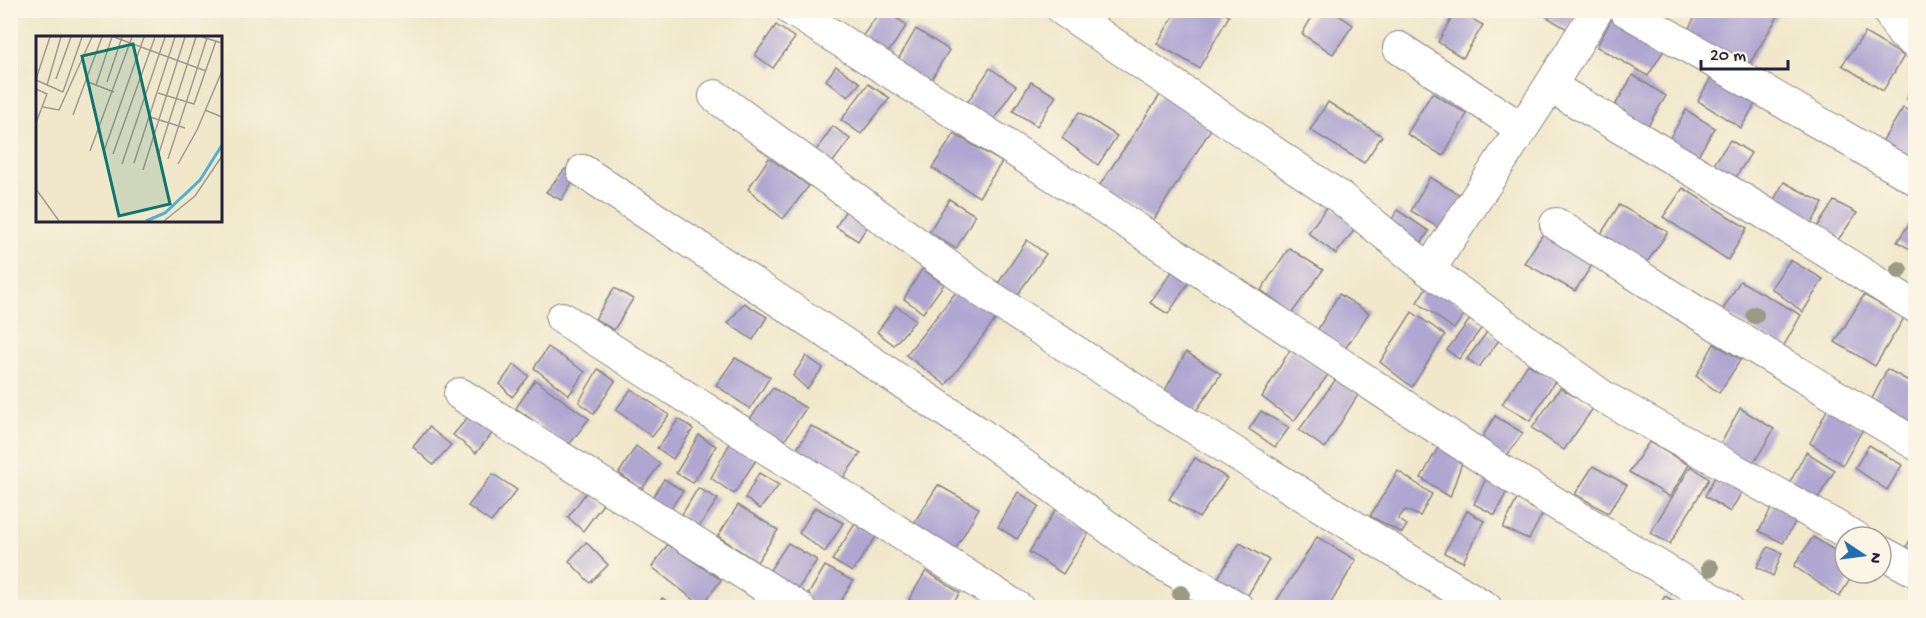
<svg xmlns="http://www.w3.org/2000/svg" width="1926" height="618" viewBox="0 0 1926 618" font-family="'Gochi Hand',sans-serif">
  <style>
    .building { fill: #afa6d1 }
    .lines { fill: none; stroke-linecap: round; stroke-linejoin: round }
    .minor-casing { stroke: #8a8584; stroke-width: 34 }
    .minor { stroke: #fff; stroke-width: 32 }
    .tree { fill: #9a9a85 }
    .inset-river { fill: none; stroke: #52b1d0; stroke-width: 3 }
    .inset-road { fill: none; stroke: #9e9992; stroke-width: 1.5 }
    .view { fill: #0f766e; fill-opacity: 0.15; stroke: #0f766e; stroke-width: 3 }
    .inset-edge { fill: none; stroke: #22223b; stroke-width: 3 }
  </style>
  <rect width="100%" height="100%" fill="#fcf5e5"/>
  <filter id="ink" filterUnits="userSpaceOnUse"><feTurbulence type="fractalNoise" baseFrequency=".0167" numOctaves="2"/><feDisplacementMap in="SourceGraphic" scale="12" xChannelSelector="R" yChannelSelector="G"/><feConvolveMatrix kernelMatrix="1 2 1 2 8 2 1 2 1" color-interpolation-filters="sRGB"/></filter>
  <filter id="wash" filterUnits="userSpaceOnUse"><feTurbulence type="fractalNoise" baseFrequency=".008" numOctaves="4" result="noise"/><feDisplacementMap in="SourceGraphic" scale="24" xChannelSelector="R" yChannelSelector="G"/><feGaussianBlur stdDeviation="1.35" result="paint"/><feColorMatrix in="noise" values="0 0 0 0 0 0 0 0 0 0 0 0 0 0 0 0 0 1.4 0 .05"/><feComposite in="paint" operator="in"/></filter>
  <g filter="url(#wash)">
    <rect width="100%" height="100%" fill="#f1e8cc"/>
    <g id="blocks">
      <g class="building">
        <polygon points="881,10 884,10 907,25 885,57 859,41"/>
        <polygon points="1177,10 1218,10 1229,16 1199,68 1157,44"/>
        <polygon points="1316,10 1331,10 1353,25 1333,54 1302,34"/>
        <polygon points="1456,10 1483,25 1463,58 1438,42"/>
        <polygon points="1548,10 1579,10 1567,29 1545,16"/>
        <polygon points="1699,10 1776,10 1780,13 1747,68 1686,33"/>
        <polygon points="1611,20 1664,50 1648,76 1597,47"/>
        <polygon points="776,25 795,38 773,68 755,55"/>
        <polygon points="916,29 949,50 928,85 896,63"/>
        <polygon points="1865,33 1904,56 1883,91 1842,65"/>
        <polygon points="836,66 860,83 848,97 826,80"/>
        <polygon points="990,68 1016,86 991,124 965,106"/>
        <polygon points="1714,72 1758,99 1741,128 1698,101"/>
        <polygon points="1633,75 1666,96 1646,129 1614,107"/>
        <polygon points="1031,82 1056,96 1037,126 1013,111"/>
        <polygon points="1916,82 1916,104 1907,99"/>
        <polygon points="868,84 890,98 861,134 841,120"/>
        <polygon points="1162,92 1213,126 1153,221 1099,186"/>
        <polygon points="1432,93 1467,114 1443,156 1407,134"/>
        <polygon points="1328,102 1382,136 1364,163 1310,130"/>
        <polygon points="1903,108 1916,114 1916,162 1880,145"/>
        <polygon points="1686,110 1715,128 1697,157 1670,138"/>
        <polygon points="1079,112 1117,136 1098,165 1062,138"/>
        <polygon points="833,126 850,139 830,166 814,153"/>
        <polygon points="954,134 1002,162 979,197 932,168"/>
        <polygon points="1730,140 1751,153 1733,182 1712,167"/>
        <polygon points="769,158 809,186 783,219 748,189"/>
        <polygon points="565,169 576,177 561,200 546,192"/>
        <polygon points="1430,177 1465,198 1444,231 1411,211"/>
        <polygon points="1784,182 1823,203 1810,226 1771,205"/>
        <polygon points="1683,188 1747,228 1728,260 1663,217"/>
        <polygon points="949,199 975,215 956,249 929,232"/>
        <polygon points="1834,201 1857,213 1833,247 1813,233"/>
        <polygon points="850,203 873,217 858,241 836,227"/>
        <polygon points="1329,204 1359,224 1336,254 1308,233"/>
        <polygon points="1619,205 1668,232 1645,265 1599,237"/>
        <polygon points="1397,210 1429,231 1419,247 1389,225"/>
        <polygon points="1916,213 1916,252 1897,242"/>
        <polygon points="1543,234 1594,262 1575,291 1524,263"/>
        <polygon points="1027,240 1046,254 1013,301 995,288"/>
        <polygon points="1289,248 1323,270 1292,313 1261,290"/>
        <polygon points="1790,260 1823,279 1803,312 1771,288"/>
        <polygon points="922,269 944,284 923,313 904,299"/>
        <polygon points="1173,270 1190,281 1168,314 1150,303"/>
        <polygon points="1740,281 1801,315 1783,347 1722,311"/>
        <polygon points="1429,283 1467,310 1454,329 1417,302"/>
        <polygon points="960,287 998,316 946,385 906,355"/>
        <polygon points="614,288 633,299 614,330 595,319"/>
        <polygon points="1339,294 1369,313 1345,349 1318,329"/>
        <polygon points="1864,295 1904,318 1875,366 1835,342"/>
        <polygon points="744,303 767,317 753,340 728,323"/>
        <polygon points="896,306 916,320 894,345 877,332"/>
        <polygon points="1412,312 1445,335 1412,387 1380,362"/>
        <polygon points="1471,318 1483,326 1459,359 1447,350"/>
        <polygon points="1487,332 1500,339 1479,367 1467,359"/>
        <polygon points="1714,344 1741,359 1719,393 1696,376"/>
        <polygon points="548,347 585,372 569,395 534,368"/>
        <polygon points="1291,348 1328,375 1294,421 1262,397"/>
        <polygon points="1186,352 1221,374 1192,417 1162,396"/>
        <polygon points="806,356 823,368 807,389 793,376"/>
        <polygon points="735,358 770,377 750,409 716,385"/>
        <polygon points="514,364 529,376 512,397 500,384"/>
        <polygon points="1528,364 1555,381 1530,421 1502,404"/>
        <polygon points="598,369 615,381 594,414 579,402"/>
        <polygon points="1887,369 1916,385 1916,425 1872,399"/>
        <polygon points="1336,379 1358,395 1325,448 1299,430"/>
        <polygon points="535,380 589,419 568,446 516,408"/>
        <polygon points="773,388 806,408 783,443 748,421"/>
        <polygon points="1560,388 1594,407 1564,450 1532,428"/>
        <polygon points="631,389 669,415 652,437 616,410"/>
        <polygon points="1740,408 1774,429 1749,471 1717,451"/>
        <polygon points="1828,408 1863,429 1843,465 1810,443"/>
        <polygon points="473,411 496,429 476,453 453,435"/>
        <polygon points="1261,411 1289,428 1275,447 1249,429"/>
        <polygon points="1495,416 1523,433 1506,457 1479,442"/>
        <polygon points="679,419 693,429 673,459 657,448"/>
        <polygon points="811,426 861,453 840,482 795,452"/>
        <polygon points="429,427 451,445 433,465 413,447"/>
        <polygon points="699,435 716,446 693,483 676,473"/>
        <polygon points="1444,437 1466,451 1450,497 1421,478"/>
        <polygon points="1649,442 1689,465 1670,497 1629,472"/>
        <polygon points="730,443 756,460 734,494 711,478"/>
        <polygon points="1869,445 1902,465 1887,490 1855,468"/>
        <polygon points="636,446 660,464 642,489 619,473"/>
        <polygon points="1806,452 1835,470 1814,505 1787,488"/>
        <polygon points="1195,458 1227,478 1199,518 1169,499"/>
        <polygon points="1593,466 1627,485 1608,513 1575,494"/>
        <polygon points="1691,466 1709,479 1670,544 1650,533"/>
        <polygon points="1719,469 1746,485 1730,512 1705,496"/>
        <polygon points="1398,471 1432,494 1420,516 1405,510 1398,519 1407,525 1402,533 1370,516"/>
        <polygon points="759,473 779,485 760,509 745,498"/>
        <polygon points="493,474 517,490 491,522 468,506"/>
        <polygon points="1487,477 1509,487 1495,515 1474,504"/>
        <polygon points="664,479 683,491 668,512 651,500"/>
        <polygon points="938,485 979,508 953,554 912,526"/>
        <polygon points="698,488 718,499 698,528 681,516"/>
        <polygon points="588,490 603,504 583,531 568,517"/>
        <polygon points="1018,492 1039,506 1017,539 998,527"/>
        <polygon points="1517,499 1544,511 1529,539 1503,528"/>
        <polygon points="1775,502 1798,517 1783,543 1759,531"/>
        <polygon points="738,505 778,530 757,562 718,536"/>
        <polygon points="815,507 843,523 825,552 799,533"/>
        <polygon points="1056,509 1090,531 1063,574 1029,552"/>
        <polygon points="1467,511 1484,521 1463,562 1444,553"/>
        <polygon points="855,524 876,537 852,572 832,560"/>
        <polygon points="1916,530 1916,561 1903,552"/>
        <polygon points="1317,537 1356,560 1328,608 1272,608"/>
        <polygon points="1813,537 1845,557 1845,573 1854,573 1839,597 1794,566"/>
        <polygon points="586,542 608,565 590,583 569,561"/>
        <polygon points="788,543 817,560 796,592 768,573"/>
        <polygon points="1240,543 1269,560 1246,598 1217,579"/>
        <polygon points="668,544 721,580 702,606 652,567"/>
        <polygon points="1768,547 1782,553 1773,576 1757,567"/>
        <polygon points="825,566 853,581 837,608 817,608 805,600"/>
        <polygon points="926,571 960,593 950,608 922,608 909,599"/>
        <polygon points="1665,596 1686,608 1658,608"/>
        <polygon points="662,598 677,608 657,608"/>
      </g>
    </g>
  </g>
  <g filter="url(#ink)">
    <use href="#blocks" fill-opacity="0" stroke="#8a8584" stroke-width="1.5"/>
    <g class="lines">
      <g class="minor-casing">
        <g id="minor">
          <polyline points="792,10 1096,202 1501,470 1727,608"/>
          <polyline points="1063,10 1341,198 1429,270 1602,396 1855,537"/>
          <polyline points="1625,10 1916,179"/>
          <polyline points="1888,10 1902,33 1916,44"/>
          <polyline points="1399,48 1522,129"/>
          <polyline points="1550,86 1755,207 1916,307"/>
          <polyline points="715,96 986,294 1172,414 1486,608"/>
          <polyline points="583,171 976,431 1141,551 1238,608"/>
          <polyline points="1556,224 1704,317 1916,444"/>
          <polyline points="1429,270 1550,86 1597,10"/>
          <polyline points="562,318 1018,608"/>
          <polyline points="460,394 799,608"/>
          <polyline points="1881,552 1916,571"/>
        </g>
      </g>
      <use href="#minor" class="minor"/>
    </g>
    <g class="tree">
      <circle cx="1899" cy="270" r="9"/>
      <circle cx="1755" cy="315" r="9"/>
      <circle cx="1710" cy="568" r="9"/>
      <circle cx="1181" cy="594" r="9"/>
    </g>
  </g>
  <g transform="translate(36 36)">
    <rect width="186" height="186" fill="#f1e8cc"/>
    <path class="inset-river" d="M110,185l19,-8 35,-33 22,-35"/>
    <path class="inset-road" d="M78,1l92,34M166,1l20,6M0,43l14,-42M20,43l15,-42M0,44l27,12M52,46l26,10M71,46l15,-45M11,49l14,-48M60,49l16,-48M0,53l11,5 -11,29M27,56l19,-55M122,57l36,11 22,-63M7,71l16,3 33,-73M169,74l17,7M37,79l29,-78M114,81l35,11M54,115l42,-114M68,115l40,-114M123,117l37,-116M77,118l42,-117M132,123l39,-121M98,127l41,-126M86,128l43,-127M142,128l19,-34 25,-59M107,134l42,-133M0,153l23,32M128,185l31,-25 27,-40"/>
    <path class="view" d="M97,8l37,160 -51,12 -37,-160z"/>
    <rect width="186" height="186" class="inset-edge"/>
  </g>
  <rect width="1926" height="618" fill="none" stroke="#fcf5e5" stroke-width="36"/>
  <g transform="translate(1863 555) rotate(103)"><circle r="28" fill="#fcf5e5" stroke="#a5a1a1" stroke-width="1.5"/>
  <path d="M0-4.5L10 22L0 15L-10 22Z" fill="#1f6fb2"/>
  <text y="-9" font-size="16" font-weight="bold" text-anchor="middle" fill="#22223b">N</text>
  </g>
  <path d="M1701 60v9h87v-9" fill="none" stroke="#22223b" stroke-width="3"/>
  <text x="1710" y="60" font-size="18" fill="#22223b" stroke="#fcf5e5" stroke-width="4.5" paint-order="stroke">20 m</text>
</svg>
